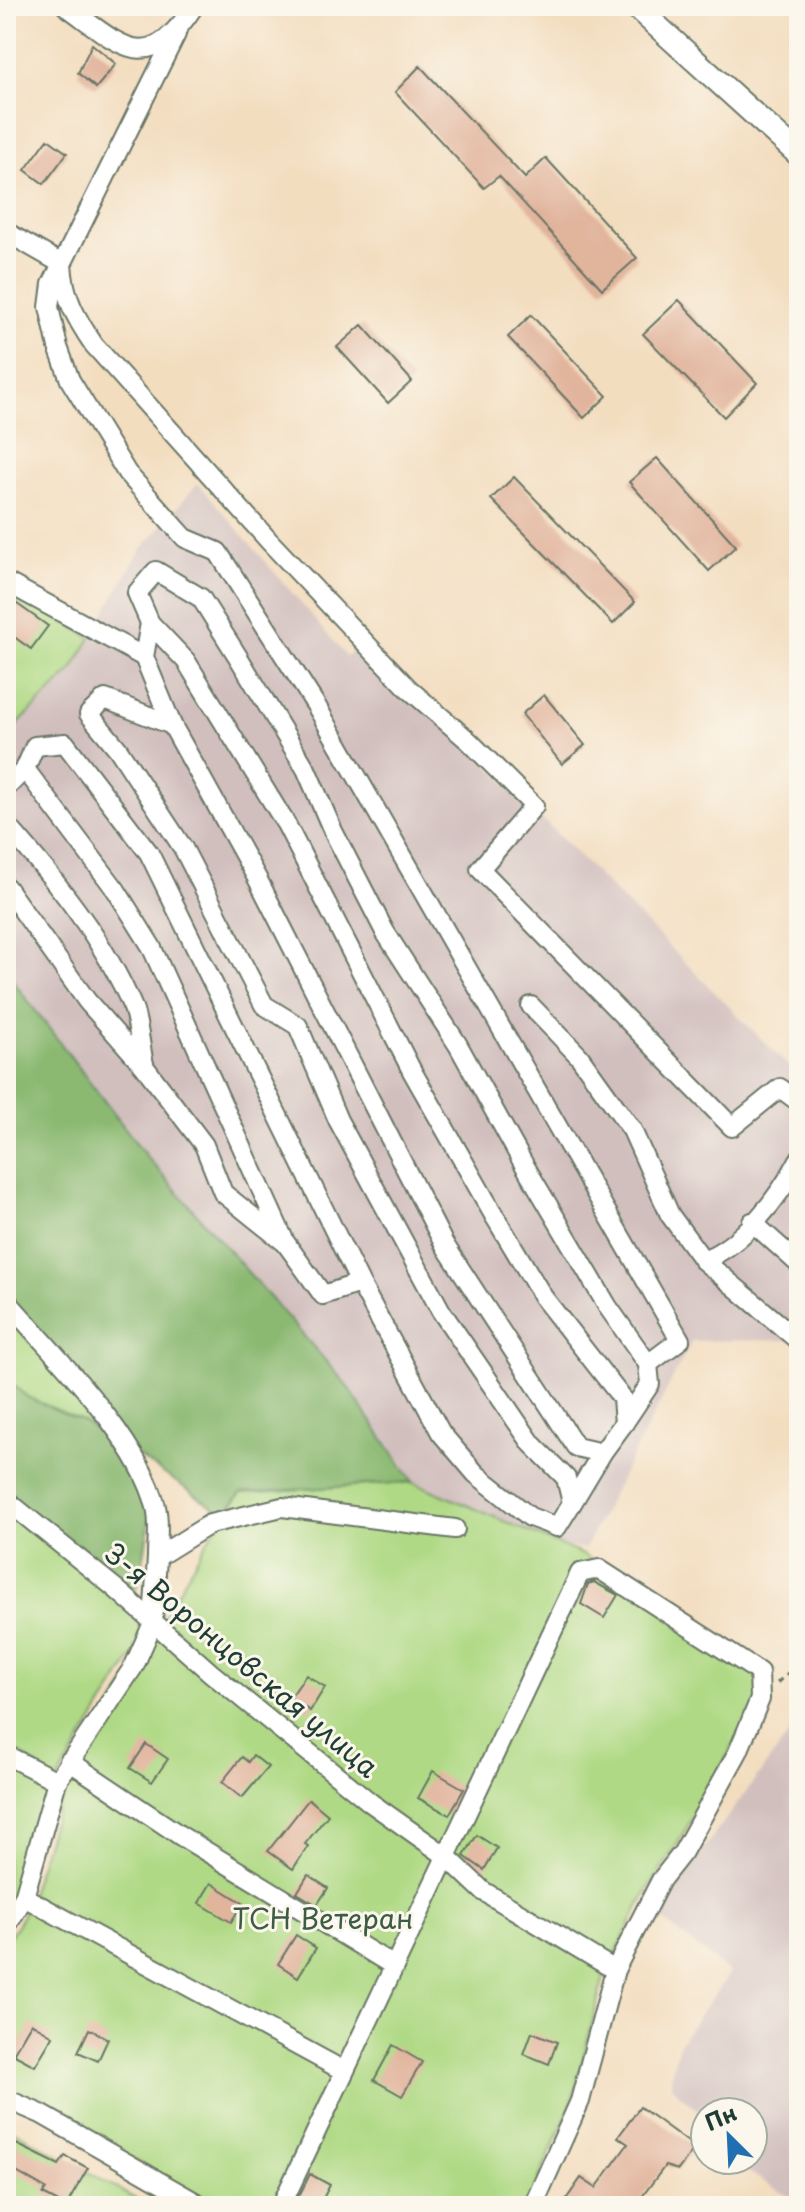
<svg xmlns="http://www.w3.org/2000/svg" width="805" height="2212" viewBox="0 0 805 2212" font-family="'Playpen Sans',sans-serif">
  <style>
    .industrial { fill: #d1bfbe }
    .green { fill: #afd984; stroke: #678b5c; stroke-width: 2 }
    .forest { fill: #8bb972; stroke: #557b53; stroke-width: 2 }
    .building { fill: #e1b49c }
    .lines { fill: none; stroke-linecap: round; stroke-linejoin: round }
    .minor-casing { stroke: #697565; stroke-width: 22 }
    .major-casing { stroke: #697565; stroke-width: 26 }
    .path { stroke: #697565; stroke-width: 3; stroke-dasharray: 6 6; stroke-linecap: butt }
    .minor { stroke: #fff; stroke-width: 18 }
    .major { stroke: #fff; stroke-width: 22 }
    .labels { text-anchor: middle; dominant-baseline: central; stroke-width: 6; stroke-linejoin: round; paint-order: stroke }
    .street-label { font-size: 28px; fill: #1f3d34; stroke: #fbf7ec }
    .park-label { font-size: 28px; fill: #3c5c44; stroke: #fbf7ec }
  </style>
  <rect width="100%" height="100%" fill="#fbf7ec"/>
  <filter id="ink" filterUnits="userSpaceOnUse"><feTurbulence type="fractalNoise" baseFrequency=".0125" numOctaves="2"/><feDisplacementMap in="SourceGraphic" scale="16" xChannelSelector="R" yChannelSelector="G"/><feConvolveMatrix kernelMatrix="1 2 1 2 8 2 1 2 1" color-interpolation-filters="sRGB"/></filter>
  <filter id="wash" filterUnits="userSpaceOnUse"><feTurbulence type="fractalNoise" baseFrequency=".006" numOctaves="4" result="noise"/><feDisplacementMap in="SourceGraphic" scale="32" xChannelSelector="R" yChannelSelector="G"/><feGaussianBlur stdDeviation="1.8" result="paint"/><feColorMatrix in="noise" values="0 0 0 0 0 0 0 0 0 0 0 0 0 0 0 0 0 1.4 0 .05"/><feComposite in="paint" operator="in"/></filter>
  <g filter="url(#wash)">
    <rect width="100%" height="100%" fill="#f3ddbf"/>
    <g class="industrial">
      <polygon points="198,483 346,656 366,642 799,1077 799,1340 692,1341 584,1549 536,1543 413,1482 345,1383 147,1157 6,972 6,737 70,673 140,551"/>
      <polygon points="799,1721 799,2203 729,2160 753,2160 753,2112 705,2112 705,2117 671,2086 672,2069 680,2042 730,1973 655,1914"/>
    </g>
    <g class="green">
      <polygon points="6,585 91,638 70,673 6,736"/>
      <polygon points="6,1315 132,1452 80,1420 29,1398 6,1380"/>
      <polygon points="413,1482 583,1555 775,1672 678,1843 647,1891 604,1976 572,2102 527,2206 218,2206 6,2090 6,1943 23,1915 62,1795 208,1539 241,1493"/>
      <polygon points="6,1501 153,1623 57,1781 6,1927 6,1750 48,1774 6,1743"/>
      <polygon points="6,2126 148,2206 6,2206"/>
    </g>
    <polygon class="forest" points="6,972 147,1157 345,1383 413,1482 241,1493 224,1514 133,1453 150,1518 141,1575 131,1603 6,1501 6,1380 29,1398 80,1420 129,1450 6,1315"/>
    <g id="blocks">
      <g class="building">
        <polygon points="92,44 116,64 96,88 78,73"/>
        <polygon points="420,66 525,178 546,158 637,258 602,289 499,176 484,188 395,92"/>
        <polygon points="48,139 67,153 44,184 25,170"/>
        <polygon points="679,300 757,383 724,417 643,334"/>
        <polygon points="531,315 607,396 584,418 508,337"/>
        <polygon points="362,325 412,381 388,403 337,347"/>
        <polygon points="657,458 736,546 709,571 629,482"/>
        <polygon points="514,477 635,602 613,624 491,499"/>
        <polygon points="6,596 48,626 31,649 6,631"/>
        <polygon points="544,695 585,745 562,764 522,714"/>
        <polygon points="594,1582 618,1595 604,1618 581,1604 588,1584"/>
        <polygon points="306,1675 325,1687 310,1711 290,1698"/>
        <polygon points="146,1744 168,1759 152,1782 130,1768"/>
        <polygon points="253,1755 268,1767 242,1798 222,1782 242,1757 248,1762"/>
        <polygon points="433,1771 464,1789 449,1815 418,1798"/>
        <polygon points="309,1799 328,1815 305,1844 308,1846 293,1869 268,1851"/>
        <polygon points="477,1835 497,1848 484,1870 464,1856"/>
        <polygon points="308,1875 328,1888 317,1905 297,1893"/>
        <polygon points="211,1883 243,1903 231,1922 199,1903"/>
        <polygon points="296,1935 316,1948 298,1977 278,1964"/>
        <polygon points="31,2023 53,2036 35,2066 13,2054"/>
        <polygon points="89,2029 108,2039 98,2061 78,2052"/>
        <polygon points="532,2032 557,2042 549,2064 524,2054"/>
        <polygon points="393,2045 422,2062 402,2096 374,2080"/>
        <polygon points="640,2107 695,2147 678,2170 665,2166 635,2206 572,2206 565,2201 581,2178 596,2188 628,2144 618,2137"/>
        <polygon points="6,2139 59,2165 65,2156 88,2168 66,2206 43,2194 46,2189 6,2166"/>
        <polygon points="310,2174 330,2185 319,2206 298,2198"/>
      </g>
    </g>
  </g>
  <g filter="url(#ink)">
    <use href="#blocks" fill-opacity="0" stroke="#697565" stroke-width="2"/>
    <g class="lines">
      <g class="minor-casing">
        <g id="minor">
          <path d="M66,6c56,40 81,72 128,0"/>
          <path d="M176,34l-114,230c2,33 13,53 32,81l176,197 139,147 61,53 64,64 -54,63 252,258 48,-39 19,14"/>
          <polyline points="6,232 62,264 52,284 49,307 58,347 70,380 127,473 185,538 218,552 317,707 680,1340 648,1364 608,1307 522,1161 458,1045 385,932 333,831 306,769 240,660 201,598 156,571 137,593 150,623 186,661 286,824 412,1071 495,1217 543,1297 622,1398 624,1423 602,1453 576,1447 444,1244 258,880 172,725 105,699 89,714 118,749 183,848 264,1005 298,1026 338,1120 441,1311 532,1444 566,1478 572,1503 557,1527 530,1517 476,1474 441,1433 360,1283 149,853 65,743 35,746 25,769 116,890 151,946 285,1242 323,1295 360,1283"/>
          <polyline points="6,582 144,657"/>
          <polyline points="150,623 144,657 172,725"/>
          <polyline points="6,788 25,769"/>
          <path d="M6,824c48,54 99,117 127,184 6,17 7,38 11,56"/>
          <polyline points="6,887 87,1001 144,1066 204,1145 223,1193 283,1241"/>
          <polyline points="531,1006 579,1056 632,1130 670,1215 703,1260 799,1341"/>
          <polyline points="752,1222 799,1264"/>
          <path d="M703,1260c39,-14 77,-64 96,-100"/>
          <path d="M6,1300c47,54 133,138 150,207 4,15 1,34 1,50"/>
          <polyline points="624,1423 650,1384 648,1364"/>
          <polyline points="6,1500 115,1588 211,1673 371,1803 446,1856 483,1891 615,1970"/>
          <polyline points="572,1503 602,1453"/>
          <polyline points="6,1755 57,1781"/>
          <polyline points="69,1761 181,1836 394,1966"/>
          <polyline points="24,1897 344,2071"/>
          <polyline points="6,1927 24,1897 57,1781 134,1666 153,1623 157,1557 210,1524 282,1507 455,1529"/>
          <polyline points="6,2099 41,2114 202,2206"/>
          <polyline points="281,2206 580,1573 599,1569 759,1672 760,1699 738,1752 683,1852 661,1880 615,1970 580,2101 533,2206"/>
        </g>
      </g>
      <g class="major-casing">
        <polyline id="major" points="635,6 799,155"/>
      </g>
      <polyline class="path" points="777,1683 799,1663"/>
      <use href="#minor" class="minor"/>
      <use href="#major" class="major"/>
    </g>
  </g>
  <g class="labels">
    <g class="street-label">
      <text transform="translate(242 1659) rotate(40)">3-я Воронцовская улица</text>
    </g>
    <g class="park-label">
      <text x="323" y="1917">ТСН Ветеран</text>
    </g>
  </g>
  <rect width="805" height="2212" fill="none" stroke="#fbf7ec" stroke-width="32"/>
  <g transform="translate(729 2136) rotate(336)"><circle r="38" fill="#fbf7ec" stroke="#a3ada2" stroke-width="2"/>
  <path d="M0-6L14 30L0 20L-14 30Z" fill="#1f6fb2"/>
  <text y="-12" font-size="22" font-weight="bold" text-anchor="middle" fill="#1f3d34">Пн</text>
  </g>
</svg>
